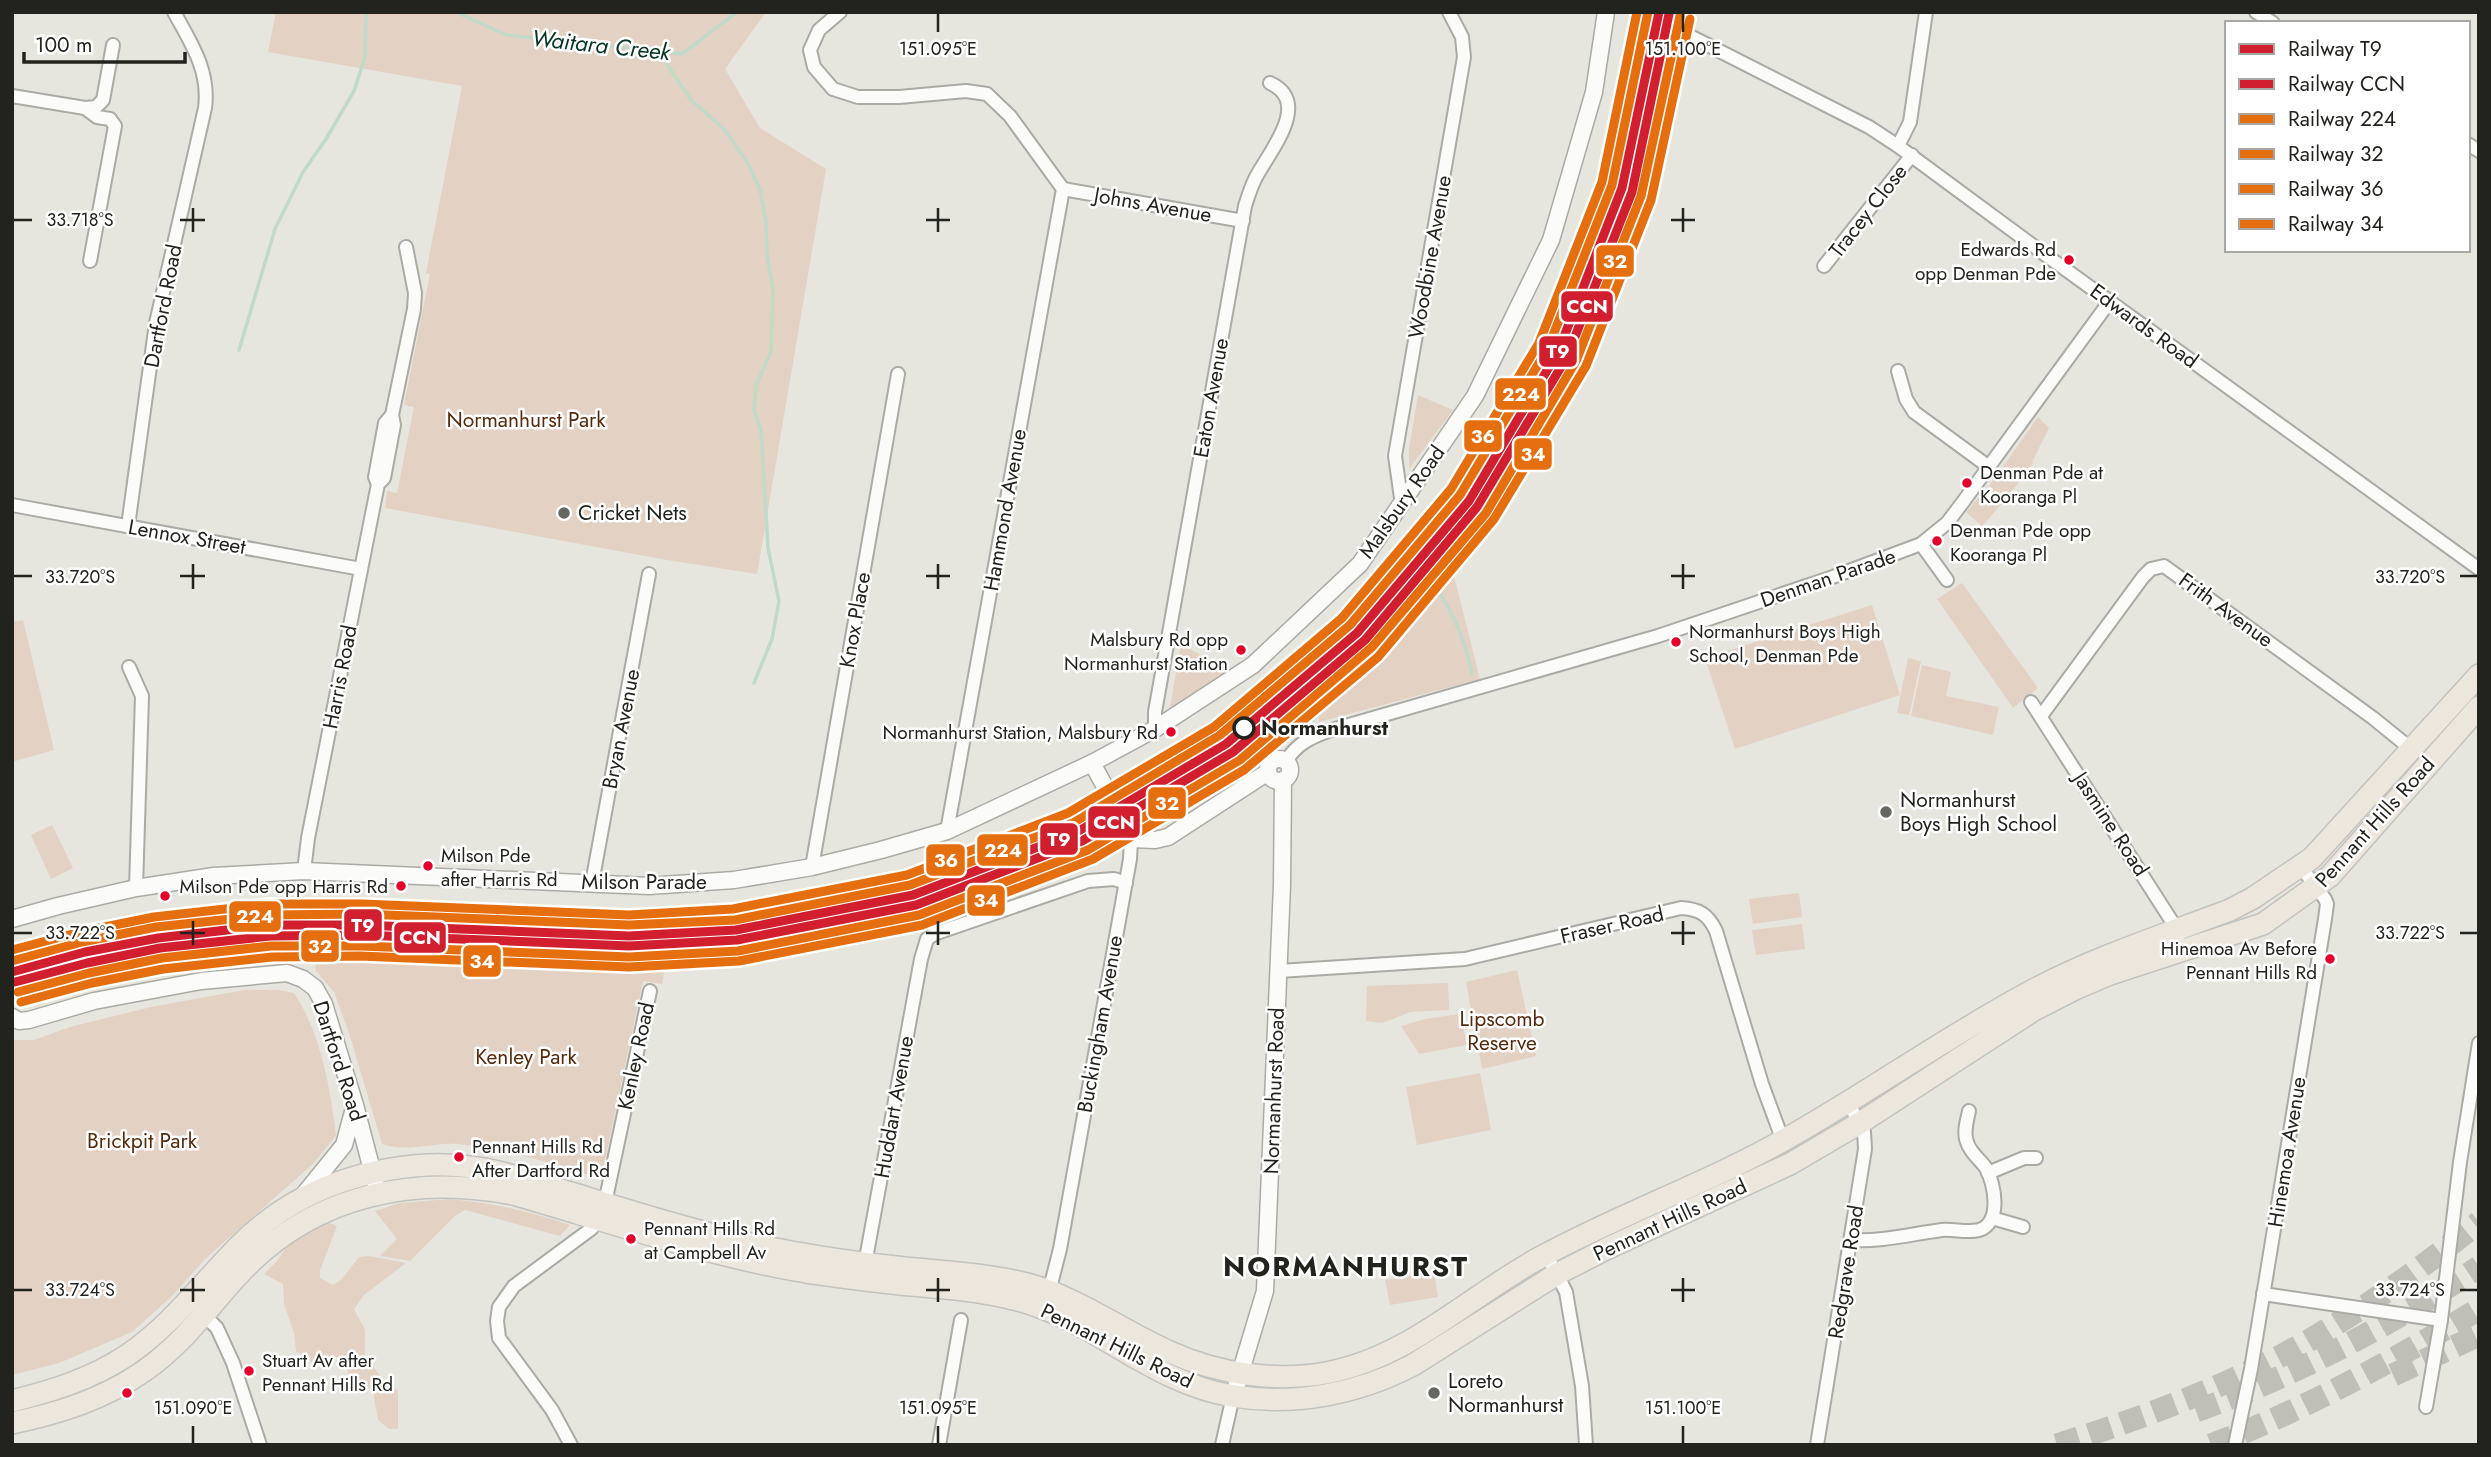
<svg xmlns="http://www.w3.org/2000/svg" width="2491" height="1457" viewBox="0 0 2491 1457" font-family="Jost,sans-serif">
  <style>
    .green { fill: #e3d1c4 }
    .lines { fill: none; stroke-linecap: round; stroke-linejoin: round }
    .stream { stroke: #c0d9c9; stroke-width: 3.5 }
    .motorway-tunnel { stroke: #bfbfb8; stroke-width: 23; stroke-dasharray: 23 11; stroke-linecap: butt }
    .minor-casing { stroke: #ababa5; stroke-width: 16 }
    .tertiary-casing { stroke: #ababa5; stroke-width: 19 }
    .trunk-casing { stroke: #c2c2be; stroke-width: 24 }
    .minor { stroke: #fbfbfa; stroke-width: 12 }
    .tertiary { stroke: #fbfbfa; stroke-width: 16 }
    .trunk { stroke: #ece6dc; stroke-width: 21 }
    .rail-1-casing { stroke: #fff; stroke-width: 14 }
    .rail-2-casing { stroke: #fff; stroke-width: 14 }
    .rail-3-casing { stroke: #fff; stroke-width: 14 }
    .rail-4-casing { stroke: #fff; stroke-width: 14 }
    .rail-5-casing { stroke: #fff; stroke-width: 14 }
    .rail-6-casing { stroke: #fff; stroke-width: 14 }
    .rail-1 { stroke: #d11f2f; stroke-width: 9 }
    .rail-2 { stroke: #d11f2f; stroke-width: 9 }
    .rail-3 { stroke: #e56e0f; stroke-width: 9 }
    .rail-4 { stroke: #e56e0f; stroke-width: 9 }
    .rail-5 { stroke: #e56e0f; stroke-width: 9 }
    .rail-6 { stroke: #e56e0f; stroke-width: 9 }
    .ticks { fill: none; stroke: #23231e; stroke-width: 2.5 }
    .bus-dot { fill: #e4002b; stroke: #fff; stroke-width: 2.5 }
    .poi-dot { fill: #676762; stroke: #fff; stroke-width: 2.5 }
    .stop-dot { fill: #fff; stroke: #23231e; stroke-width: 3.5 }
    .labels { text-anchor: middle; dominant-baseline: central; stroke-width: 5; stroke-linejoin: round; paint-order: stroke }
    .bus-label { font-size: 19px; fill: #23231e; stroke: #fff; text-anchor: start }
    .street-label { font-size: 21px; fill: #23231e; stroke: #fff }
    .park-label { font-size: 21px; fill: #562a0b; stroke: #fff }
    .poi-label { font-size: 21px; fill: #23231e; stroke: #fff; text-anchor: start }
    .stop-label { font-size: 21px; font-weight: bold; fill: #23231e; stroke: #fff; text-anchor: start }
    .water-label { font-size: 23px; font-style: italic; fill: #053621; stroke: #fff }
    .district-label { font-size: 28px; font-weight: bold; letter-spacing: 2px; fill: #23231e; stroke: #fff }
    .ticks-label { font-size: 18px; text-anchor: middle; fill: #23231e; stroke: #fff; stroke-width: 5; stroke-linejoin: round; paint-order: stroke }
    .line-badge { stroke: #fff; stroke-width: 2.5 }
    .badge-label { font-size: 19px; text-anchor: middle; font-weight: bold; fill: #fff }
  </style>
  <rect width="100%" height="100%" fill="#e6e6df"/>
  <g class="green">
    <polygon points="276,12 766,12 725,69 760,128 826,169 757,574 667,560 385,508 387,491 397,493 414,407 404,405 430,274 426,273 462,86 268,52"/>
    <polygon points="1418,395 1453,410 1409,469 1409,449"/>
    <polygon points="2038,417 2049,428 2032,462 2034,462 2006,499 1982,526 1966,512 1990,485"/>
    <polygon points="1454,576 1480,679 1319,722 1318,717"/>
    <polygon points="1962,583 2038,688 2013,708 1937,599"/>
    <polygon points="1872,605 1900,695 1735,749 1705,658"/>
    <polygon points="23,620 54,750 12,762 12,622"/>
    <polygon points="1181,644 1232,672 1169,713"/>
    <polygon points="1908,658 1921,661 1909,715 1897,713"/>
    <polygon points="1922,665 1951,672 1946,696 1999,707 1993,735 1911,716"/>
    <polygon points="1218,760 1230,779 1180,811 1168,792"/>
    <polygon points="52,825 73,868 51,879 31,835"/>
    <polygon points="1799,893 1802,917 1753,924 1749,899"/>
    <polygon points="1802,924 1805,949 1756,955 1752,930"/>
    <path d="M363,954l302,12 -3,18 -19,-3 -42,198c-46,-15 -95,-30 -143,-35 -25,-2 -51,9 -76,0l-32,-108 -16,-44 -19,-22 2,-12z"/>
    <polygon points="1517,970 1536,1056 1482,1069 1466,982"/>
    <polygon points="1448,983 1449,1010 1411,1012 1382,1023 1366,1021 1367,986"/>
    <path d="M244,990h34l16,3c27,41 36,94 42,142l-22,28 -109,96 -34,38 -39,35 -73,31 -47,12v-335h22l36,-13 81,-20z"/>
    <polygon points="1460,1014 1467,1045 1419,1054 1401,1026 1425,1019"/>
    <polygon points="1480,1073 1491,1130 1417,1145 1406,1087"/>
    <path d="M450,1199c42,4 80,12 120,26l-10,11 -95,-26 -10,6 -45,45 -30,-5 17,-17 -22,-28 25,-8z"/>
    <polygon points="325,1221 337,1226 320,1270 320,1278 333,1285 342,1279 359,1257 369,1256 406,1263 364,1295 354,1309 365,1330 365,1355 382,1379 398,1391 398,1429 389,1429 378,1420 373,1391 348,1373 345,1356 311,1362 296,1351 294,1333 284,1304 283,1284 264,1274 277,1261 299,1230"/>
    <polygon points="1434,1272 1438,1297 1390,1305 1385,1280"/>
  </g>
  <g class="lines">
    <g class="stream">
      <polyline points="456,12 506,35 682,54 737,12"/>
      <polyline points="663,52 668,66 691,100 724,129 746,160 760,189 766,222 767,255 773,289 771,352 756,385 754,410 761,430 768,548 779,601 772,639 754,683"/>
      <polyline points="239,350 275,229 303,172 326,139 354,91 365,57 366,12"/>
      <path d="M1438,591c17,24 28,55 34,83"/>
      <polyline points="1306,727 1446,584"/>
    </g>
    <g class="motorway-tunnel">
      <polyline points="2393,1375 2479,1335"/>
      <path d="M2196,1411c98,-35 195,-86 283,-144"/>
      <path d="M2057,1445c86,-27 172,-59 251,-104 60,-35 117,-75 171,-119"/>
      <path d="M2211,1445c94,-35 181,-84 268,-136"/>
    </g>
    <g class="minor-casing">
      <g id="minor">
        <polyline points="840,12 819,30 810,50 814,67 833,89 858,97 899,97 966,91 987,94 1010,116 1063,189"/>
        <polyline points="2256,12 2273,23"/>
        <polyline points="1690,36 1869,127 1898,146 2047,256 2479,569"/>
        <polyline points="12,96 85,108 96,107 103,100 113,45"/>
        <polyline points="85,108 97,117 110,119 115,126 90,261"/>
        <polyline points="2468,144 2479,151"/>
        <polyline points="1898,146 1910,122 1926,12"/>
        <polyline points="1063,189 1243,221"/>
        <polyline points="1824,266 1912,155"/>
        <polyline points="1898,371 1906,399 1914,412 1989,467"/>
        <polyline points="378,484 375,477 385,423 392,415"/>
        <polyline points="12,505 361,569"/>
        <polyline points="1402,505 1395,456 1464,57 1462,37 1449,12"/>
        <path d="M128,526l28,-203 49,-215c5,-37 -14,-65 -31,-96"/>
        <polyline points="1921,544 1947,580"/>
        <polyline points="129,667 142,696 136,888"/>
        <polyline points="2031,702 2180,934"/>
        <polyline points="2041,716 2143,577 2151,569 2164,566 2373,718 2410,748"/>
        <path d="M1155,729v-17l90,-506c3,-9 6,-19 10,-27 13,-26 58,-76 15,-96"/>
        <path d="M1286,761c11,-17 23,-23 42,-30l330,-95 172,-58 91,-34 26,-21 16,-21 147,-201"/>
        <polyline points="947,831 1063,189"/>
        <polyline points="812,867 898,374"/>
        <polyline points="304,871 308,838 372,514 378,484 384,478 394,425 392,415 414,309 415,293 406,247"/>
        <polyline points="592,883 649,574"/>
        <path d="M1279,971l186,-12 216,-51c18,1 27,6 35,23l46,153 21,57"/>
        <polyline points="1988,1173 2024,1158 2036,1158"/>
        <polyline points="605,1203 650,991"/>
        <polyline points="1992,1218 2023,1227"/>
        <path d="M1851,1240c30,2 60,-6 91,-10 12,-1 26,3 37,0 23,-7 16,-46 7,-62 -6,-9 -16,-15 -19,-26 -4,-10 0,-21 2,-31"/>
        <polyline points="1546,1254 1566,1292 1582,1386 1586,1445"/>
        <polyline points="865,1264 921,959 927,939 934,934 1088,881 1114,879 1126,883"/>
        <polyline points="1049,1292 1060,1249 1130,859 1131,839"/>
        <polyline points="2263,1294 2441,1320 2460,1162 2479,1043"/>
        <polyline points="201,1312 217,1328 233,1363 260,1445"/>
        <polyline points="2426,1407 2441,1320"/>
        <polyline points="571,1445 552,1410 499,1338 497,1321 499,1307 514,1286 591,1229 600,1219"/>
        <polyline points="939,1445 961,1320"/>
        <polyline points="1222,1445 1233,1396"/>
        <polyline points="1817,1445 1865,1149 1864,1132 1848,1102"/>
        <polyline points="2235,1445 2251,1369 2325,919 2327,904 2325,899 2301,867"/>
      </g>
    </g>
    <g class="tertiary-casing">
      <g id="tertiary">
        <circle cx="1279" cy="770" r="11"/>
        <polyline points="1092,763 1126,825 1131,839 1155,840 1168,837 1268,772"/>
        <polyline points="12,919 58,906 136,888 214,876 304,871 649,886 734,880 812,867 881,850 947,831 1092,763 1155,729 1253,665 1360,564 1475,396 1551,240 1594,92 1606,12"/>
        <polyline points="12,1017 19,1021 29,1020 94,1001 201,981 287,973 303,979 315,988 324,1004 355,1105 378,1193"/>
        <polyline points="301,1198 344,1145 354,1108"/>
        <polyline points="1237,1384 1265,1291 1282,885 1283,780"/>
      </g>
    </g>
    <g class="trunk-casing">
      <g id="trunk">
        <path d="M12,1401c40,-10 79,-22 114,-45 45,-30 76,-73 114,-111 50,-51 117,-76 187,-80 50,-3 96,13 144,28 62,19 125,39 189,53 48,10 96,17 145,22 41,4 82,6 122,16 52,14 95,47 143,68 48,22 105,30 156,21 83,-15 143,-77 215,-116 79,-43 165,-73 243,-117 82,-46 159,-101 242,-146 64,-35 135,-58 204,-84l23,-12 59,-40 167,-183"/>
        <path d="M12,1423c48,-10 92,-24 132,-52 41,-28 67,-68 100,-102 72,-75 171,-94 269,-75 97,28 193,61 293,78 35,5 70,10 105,13 37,3 74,6 110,16 76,21 133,83 212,95 61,10 125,-2 180,-31l144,-91 51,-26 182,-84 70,-41 174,-113 43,-22 33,-14 153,-50 67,-48 149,-169"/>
      </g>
    </g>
    <use href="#minor" class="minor"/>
    <use href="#tertiary" class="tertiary"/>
    <use href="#trunk" class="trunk"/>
    <g class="rail-1-casing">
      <polyline id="rail-1" points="12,972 85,952 158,938 270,925 361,925 629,936 736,930 913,895 1077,832 1226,744 1357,633 1469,501 1558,352 1622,188 1659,12"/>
    </g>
    <g class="rail-2-casing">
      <polyline id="rail-2" points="15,982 87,963 160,948 271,936 361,935 629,946 737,940 916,905 1082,841 1233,752 1365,640 1477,507 1567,357 1632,192 1669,14"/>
    </g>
    <g class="rail-3-casing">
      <polyline id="rail-3" points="12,961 82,942 156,927 269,915 362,914 629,925 735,920 910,885 1073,823 1220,735 1350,625 1460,495 1548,348 1612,185 1648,12"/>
    </g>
    <g class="rail-4-casing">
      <polyline id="rail-4" points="18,992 89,973 162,958 271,946 361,946 629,957 738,951 919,915 1088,850 1240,760 1372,647 1486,513 1576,361 1641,196 1680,16"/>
    </g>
    <g class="rail-5-casing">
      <polyline id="rail-5" points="12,950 80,932 154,917 269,904 362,904 629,915 733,909 907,875 1068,813 1214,727 1342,618 1451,489 1539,343 1602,182 1637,12"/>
    </g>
    <g class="rail-6-casing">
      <polyline id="rail-6" points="21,1002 92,983 163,969 272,957 360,956 629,967 739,961 922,925 1093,859 1244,770 1378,657 1494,519 1586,366 1651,200 1690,19"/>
    </g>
    <use href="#rail-1" class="rail-1"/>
    <use href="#rail-2" class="rail-2"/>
    <use href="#rail-3" class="rail-3"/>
    <use href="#rail-4" class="rail-4"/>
    <use href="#rail-5" class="rail-5"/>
    <use href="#rail-6" class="rail-6"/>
  </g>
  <path class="ticks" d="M938,14v18M1683,14v18M193,208v24M938,208v24M1683,208v24M14,220h18M180,220h25M926,220h24M1671,220h24M193,564v25M938,564v25M1683,564v25M14,576h18M180,576h25M926,576h24M1671,576h24M2460,576h17M193,921v24M938,921v24M1683,921v24M14,933h18M180,933h25M926,933h24M1671,933h24M2460,933h17M193,1278v24M938,1278v24M1683,1278v24M14,1290h18M180,1290h25M926,1290h24M1671,1290h24M2460,1290h17M193,1426v17M938,1426v17M1683,1426v17"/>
  <g class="bus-dot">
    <circle cx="2069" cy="260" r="6"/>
    <circle cx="1967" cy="483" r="6"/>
    <circle cx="1937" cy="541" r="6"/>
    <circle cx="1676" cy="642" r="6"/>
    <circle cx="1241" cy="650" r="6"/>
    <circle cx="1171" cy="732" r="6"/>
    <circle cx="428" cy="866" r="6"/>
    <circle cx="401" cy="886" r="6"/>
    <circle cx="165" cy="896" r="6"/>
    <circle cx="2330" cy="959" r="6"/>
    <circle cx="459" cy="1157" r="6"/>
    <circle cx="631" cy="1239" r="6"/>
    <circle cx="249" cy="1371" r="6"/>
    <circle cx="127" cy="1393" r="6"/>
  </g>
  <g class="poi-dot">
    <circle cx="564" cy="513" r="7"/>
    <circle cx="1886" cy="812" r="7"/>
    <circle cx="1434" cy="1393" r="7"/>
  </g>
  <circle class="stop-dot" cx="1244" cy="728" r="10"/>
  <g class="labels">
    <g class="bus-label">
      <text x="2056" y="249" text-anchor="end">Edwards Rd<tspan x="2056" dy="24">opp Denman Pde</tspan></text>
      <text x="1980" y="472">Denman Pde at<tspan x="1980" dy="24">Kooranga Pl</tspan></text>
      <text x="1950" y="530">Denman Pde opp<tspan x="1950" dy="24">Kooranga Pl</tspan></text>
      <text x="1689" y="631">Normanhurst Boys High<tspan x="1689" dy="24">School, Denman Pde</tspan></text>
      <text x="1228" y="639" text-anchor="end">Malsbury Rd opp<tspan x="1228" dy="24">Normanhurst Station</tspan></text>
      <text x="1158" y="732" text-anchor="end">Normanhurst Station, Malsbury Rd</text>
      <text x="441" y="855">Milson Pde<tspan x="441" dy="24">after Harris Rd</tspan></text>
      <text x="388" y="886" text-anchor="end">Milson Pde opp Harris Rd</text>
      <text x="2317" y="948" text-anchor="end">Hinemoa Av Before<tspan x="2317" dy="24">Pennant Hills Rd</tspan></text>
      <text x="472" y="1146">Pennant Hills Rd<tspan x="472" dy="24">After Dartford Rd</tspan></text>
      <text x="644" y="1228">Pennant Hills Rd<tspan x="644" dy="24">at Campbell Av</tspan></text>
      <text x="262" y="1360">Stuart Av after<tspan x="262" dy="24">Pennant Hills Rd</tspan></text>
    </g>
    <g class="street-label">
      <text transform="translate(1153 205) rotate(10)">Johns Avenue</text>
      <text transform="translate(1868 211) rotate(-52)">Tracey Close</text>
      <text transform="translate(1430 257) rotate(-80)">Woodbine Avenue</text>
      <text transform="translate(163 306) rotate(-79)">Dartford Road</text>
      <text transform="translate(2144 326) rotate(36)">Edwards Road</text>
      <text transform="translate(1211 398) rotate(-80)">Eaton Avenue</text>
      <text transform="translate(1402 502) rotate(-55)">Malsbury Road</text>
      <text transform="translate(1005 510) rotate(-80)">Hammond Avenue</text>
      <text transform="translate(187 537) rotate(10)">Lennox Street</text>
      <text transform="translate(1828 578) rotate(-19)">Denman Parade</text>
      <text transform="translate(2226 610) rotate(36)">Frith Avenue</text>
      <text transform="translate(855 620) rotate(-80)">Knox Place</text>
      <text transform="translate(340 677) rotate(-79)">Harris Road</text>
      <text transform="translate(621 729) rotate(-79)">Bryan Avenue</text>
      <text transform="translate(2375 822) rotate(-48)">Pennant Hills Road</text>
      <text transform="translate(2111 824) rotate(57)">Jasmine Road</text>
      <text x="644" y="882">Milson Parade</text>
      <text transform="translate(1612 925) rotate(-13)">Fraser Road</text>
      <text transform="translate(1100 1024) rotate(-80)">Buckingham Avenue</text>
      <text transform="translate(636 1056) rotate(-78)">Kenley Road</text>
      <text transform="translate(339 1061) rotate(72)">Dartford Road</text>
      <text transform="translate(1274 1091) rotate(-88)">Normanhurst Road</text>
      <text transform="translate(894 1107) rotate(-80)">Huddart Avenue</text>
      <text transform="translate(2287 1152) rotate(-81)">Hinemoa Avenue</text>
      <text transform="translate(1670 1220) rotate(-25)">Pennant Hills Road</text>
      <text transform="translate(1846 1272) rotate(-81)">Redgrave Road</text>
      <text transform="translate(1117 1346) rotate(26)">Pennant Hills Road</text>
    </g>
    <g class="park-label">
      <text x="526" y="420">Normanhurst Park</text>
      <text x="1502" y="1019">Lipscomb<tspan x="1502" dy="24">Reserve</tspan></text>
      <text x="526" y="1057">Kenley Park</text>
      <text x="142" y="1141">Brickpit Park</text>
    </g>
    <g class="poi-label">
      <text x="578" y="513">Cricket Nets</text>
      <text x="1900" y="800">Normanhurst<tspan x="1900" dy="24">Boys High School</tspan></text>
      <text x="1448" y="1381">Loreto<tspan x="1448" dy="24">Normanhurst</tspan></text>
    </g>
    <g class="stop-label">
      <text x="1261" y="728">Normanhurst</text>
    </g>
    <g class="water-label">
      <text transform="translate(601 45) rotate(6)">Waitara Creek</text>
    </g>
    <g class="district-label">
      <text x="1346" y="1266">NORMANHURST</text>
    </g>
  </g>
  <g class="ticks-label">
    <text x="938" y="55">151.095°E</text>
    <text x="1683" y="55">151.100°E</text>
    <text x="80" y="226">33.718°S</text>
    <text x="80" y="583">33.720°S</text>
    <text x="2410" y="583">33.720°S</text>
    <text x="80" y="939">33.722°S</text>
    <text x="2410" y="939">33.722°S</text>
    <text x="80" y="1296">33.724°S</text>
    <text x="2410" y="1296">33.724°S</text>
    <text x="193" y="1414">151.090°E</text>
    <text x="938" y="1414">151.095°E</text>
    <text x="1683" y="1414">151.100°E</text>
  </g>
  <g class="line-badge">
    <rect x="1595" y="244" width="40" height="34" rx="7" fill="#e56e0f"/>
    <rect x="1560" y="290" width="54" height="33" rx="7" fill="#d11f2f"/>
    <rect x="1538" y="335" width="40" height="33" rx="7" fill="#d11f2f"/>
    <rect x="1494" y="377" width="53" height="34" rx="7" fill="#e56e0f"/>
    <rect x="1463" y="419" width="40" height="34" rx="7" fill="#e56e0f"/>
    <rect x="1513" y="437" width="40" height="34" rx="7" fill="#e56e0f"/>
    <rect x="1147" y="786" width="40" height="34" rx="7" fill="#e56e0f"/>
    <rect x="1087" y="805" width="54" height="34" rx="7" fill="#d11f2f"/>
    <rect x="1039" y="822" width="40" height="34" rx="7" fill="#d11f2f"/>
    <rect x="976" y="833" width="53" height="34" rx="7" fill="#e56e0f"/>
    <rect x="925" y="843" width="41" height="34" rx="7" fill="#e56e0f"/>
    <rect x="966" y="884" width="40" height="33" rx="7" fill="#e56e0f"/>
    <rect x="228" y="900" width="54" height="33" rx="7" fill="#e56e0f"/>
    <rect x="343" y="908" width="40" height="34" rx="7" fill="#d11f2f"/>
    <rect x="393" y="921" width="54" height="33" rx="7" fill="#d11f2f"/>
    <rect x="300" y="929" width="40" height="34" rx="7" fill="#e56e0f"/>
    <rect x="462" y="944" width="40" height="34" rx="7" fill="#e56e0f"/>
  </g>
  <g class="badge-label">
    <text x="1615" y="268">32</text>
    <text x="1587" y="313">CCN</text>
    <text x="1558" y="358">T9</text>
    <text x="1521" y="401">224</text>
    <text x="1483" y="443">36</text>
    <text x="1533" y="461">34</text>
    <text x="1167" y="810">32</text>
    <text x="1114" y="829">CCN</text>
    <text x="1059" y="846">T9</text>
    <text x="1003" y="857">224</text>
    <text x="946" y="867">36</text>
    <text x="986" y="907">34</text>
    <text x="255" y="923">224</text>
    <text x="363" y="932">T9</text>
    <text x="420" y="944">CCN</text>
    <text x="320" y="953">32</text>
    <text x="482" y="968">34</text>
  </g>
  <rect width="2491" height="1457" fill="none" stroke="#23231e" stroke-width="28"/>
  <rect x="2225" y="21" width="245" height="231" fill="#ffffff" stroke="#a7a7a5" stroke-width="2"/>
  <rect x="2239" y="44" width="35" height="10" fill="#d11f2f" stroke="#a7a7a5" stroke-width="2"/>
  <text x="2288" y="56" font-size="21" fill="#23231e">Railway T9</text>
  <rect x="2239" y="79" width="35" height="10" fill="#d11f2f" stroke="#a7a7a5" stroke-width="2"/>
  <text x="2288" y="91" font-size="21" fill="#23231e">Railway CCN</text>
  <rect x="2239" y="114" width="35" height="10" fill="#e56e0f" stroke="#a7a7a5" stroke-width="2"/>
  <text x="2288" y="126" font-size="21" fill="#23231e">Railway 224</text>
  <rect x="2239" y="149" width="35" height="10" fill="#e56e0f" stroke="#a7a7a5" stroke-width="2"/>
  <text x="2288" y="161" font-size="21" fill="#23231e">Railway 32</text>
  <rect x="2239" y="184" width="35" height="10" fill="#e56e0f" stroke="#a7a7a5" stroke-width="2"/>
  <text x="2288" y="196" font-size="21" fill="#23231e">Railway 36</text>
  <rect x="2239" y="219" width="35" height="10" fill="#e56e0f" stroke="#a7a7a5" stroke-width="2"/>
  <text x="2288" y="231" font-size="21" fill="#23231e">Railway 34</text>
  <path d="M24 52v10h161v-10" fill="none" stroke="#23231e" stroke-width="3.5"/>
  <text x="35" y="52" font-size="21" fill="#23231e" stroke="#ffffff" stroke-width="5" paint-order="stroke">100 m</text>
</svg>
